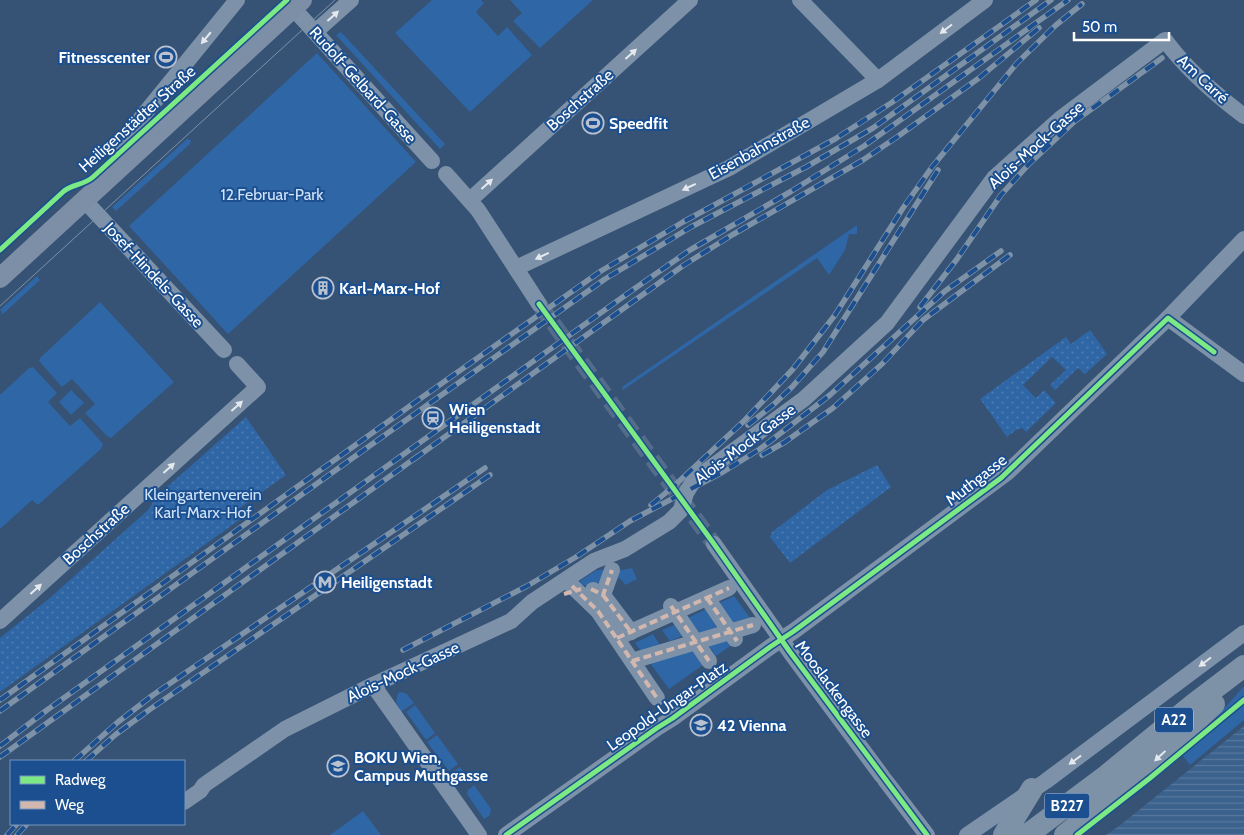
<svg xmlns="http://www.w3.org/2000/svg" width="1244" height="835" viewBox="0 0 1244 835" font-family="Cabin,sans-serif">
  <style>
    .green { fill: #2f66a5 }
    .garden { fill: url(#garden-dots) }
    .water { fill: url(#water-rules) }
    .lines { fill: none; stroke-linecap: round; stroke-linejoin: round }
    .minor-tunnel { stroke: #546c89; stroke-width: 16; stroke-dasharray: 16 8; stroke-linecap: butt }
    .minor { stroke: #7d92a8; stroke-width: 16 }
    .major { stroke: #7d8ea7; stroke-width: 20 }
    .highway { stroke: #7e92a7; stroke-width: 22 }
    .tram { stroke: #7e92a7; stroke-width: 1 }
    .rail-casing { stroke: #7e92a7; stroke-width: 5.5 }
    .rail { stroke: #1b4f8f; stroke-width: 4; stroke-dasharray: 11; stroke-linecap: butt }
    .quiet { stroke: #d1b7ad; stroke-width: 4; stroke-dasharray: 8 4; stroke-linecap: butt }
    .cycleway-casing { stroke: #1b4f8f; stroke-width: 8 }
    .cycleway { stroke: #7ce984; stroke-width: 5 }
    .oneway { fill: #e5e9ee }
    .oneway2 { fill: #e5e9ed }
    .labels { text-anchor: middle; dominant-baseline: central; stroke-width: 4; stroke-linejoin: round; paint-order: stroke }
    .shield { fill: #1b4f8f; stroke: #bbcadd; stroke-width: 1 }
    .shield-label { font-size: 15px; font-weight: bold; fill: #fff }
    .poi-label { font-size: 16px; font-weight: bold; fill: #fff; stroke: #1b4f8f; text-anchor: start }
    .street-label { font-size: 16px; fill: #fff; stroke: #1b4f8f }
    .park-label { font-size: 16px; fill: #cfe3fa; stroke: #1b4f8f }
  </style>
  <defs>
    <pattern id="garden-dots" width="8" height="8" patternUnits="userSpaceOnUse" patternTransform="scale(1.25)"><rect width="8" height="8" fill="#2f66a5"/><path d="M2 2h.1M6 6h.1" fill="none" stroke="#4e7db2" stroke-width="1.8" stroke-linecap="round"/></pattern>
    <pattern id="water-rules" width="6" height="5" patternUnits="userSpaceOnUse" patternTransform="scale(1.25)"><rect width="6" height="5" fill="#3b618d"/><path d="M0 2.5h6" fill="none" stroke="#58799e"/></pattern>
  </defs>
  <rect width="100%" height="100%" fill="#365274"/>
  <g class="green">
    <polygon points="432,0 481,0 484,3 476,12 498,36 507,27 532,55 470,112 395,33"/>
    <polygon points="510,0 593,0 540,48 513,21 522,13"/>
    <polygon points="341,32 445,144 440,149 336,35"/>
    <polygon points="317,53 416,162 228,334 129,226"/>
    <polygon points="187,139 191,140 190,144 116,211 112,207"/>
    <polygon points="857,225 857,234 849,234 845,250 829,275 817,258 623,390 622,387"/>
    <polygon points="37,276 40,280 3,314 0,310"/>
    <polygon points="100,302 174,382 111,438 107,436 85,413 95,404 72,379 62,387 39,361 40,358"/>
    <polygon points="33,367 57,393 48,402 70,426 80,418 103,444 101,449 38,505 32,500 0,529 0,395 29,368"/>
    <polygon points="71,390 84,403 71,415 59,402"/>
    <path d="M632,568l5,11 -12,6c-3,-7 -9,-7 -13,-13z"/>
    <path d="M603,569c1,17 -13,20 -26,14l18,-12z"/>
    <polygon points="734,596 751,619 733,625 717,604"/>
    <polygon points="708,608 721,626 700,633 688,618"/>
    <polygon points="674,625 682,636 670,641 662,630"/>
    <polygon points="653,634 660,645 642,652 635,643"/>
    <polygon points="729,638 733,644 716,656 708,645"/>
    <polygon points="692,650 703,665 669,689 650,663"/>
    <polygon points="1244,686 1244,720 1190,765 1183,756"/>
    <polygon points="401,692 407,694 414,703 401,712 396,702 398,693"/>
    <polygon points="415,705 435,733 426,740 406,712"/>
    <polygon points="437,735 458,764 449,771 427,742"/>
    <polygon points="460,767 467,776 458,782 452,782 447,776"/>
    <polygon points="474,785 491,809 490,815 484,819 467,794 468,790"/>
    <polygon points="363,811 381,835 330,835"/>
  </g>
  <g class="garden">
    <polygon points="1090,330 1107,354 1085,374 1078,368 1055,390 1050,385 1066,370 1052,357 1023,385 1036,398 1044,390 1056,403 1026,432 1022,428 1016,430 1007,437 980,399 1066,337 1071,344"/>
    <polygon points="246,417 286,475 237,510 242,518 0,692 0,638 51,597 148,510 158,495"/>
    <polygon points="877,465 891,487 790,563 770,537 772,532 827,490"/>
  </g>
  <polygon class="water" points="1244,726 1244,835 1106,835 1119,826"/>
  <g class="lines">
    <polyline class="minor-tunnel" points="539,304 714,544"/>
    <g class="minor">
      <polyline points="800,0 878,80"/>
      <polyline points="293,8 432,161"/>
      <polyline points="315,32 351,0"/>
      <polyline points="115,169 133,128 237,0"/>
      <polyline points="446,174 478,210 539,304"/>
      <polyline points="84,200 224,350"/>
      <polyline points="470,200 690,0"/>
      <polyline points="516,268 729,168 878,80 985,0"/>
      <polyline points="1168,318 1244,374"/>
      <polyline points="714,544 790,652 882,776"/>
      <polyline points="572,586 598,611 657,698"/>
      <polyline points="593,590 603,595 612,570"/>
      <polyline points="603,595 631,632"/>
      <polyline points="707,598 735,639"/>
      <polyline points="671,606 709,661"/>
      <polyline points="0,621 258,387 237,364"/>
      <polyline points="617,638 729,588"/>
      <polyline points="632,661 753,625"/>
      <polyline points="373,685 479,835"/>
      <polyline points="885,780 927,835"/>
      <path d="M184,802l16,-11 4,-6 81,-56 88,-44 138,-64 21,-19 62,-41 31,-12 44,-27 12,-12 5,-17 8,-13 110,-81 83,-76 107,-145 66,-59 105,-79c21,29 50,54 79,76"/>
      <polyline points="506,835 657,728 673,718 770,647 794,631 1008,472 1168,318 1244,239"/>
      <polyline points="967,835 1046,781 1244,633"/>
    </g>
    <polyline class="major" points="0,278 302,0"/>
    <g class="highway">
      <polyline points="1004,835 1032,789"/>
      <polyline points="1027,835 1106,776 1194,704 1244,666"/>
      <polyline points="1065,835 1130,783 1214,704"/>
    </g>
    <polyline class="tram" points="0,306 335,0"/>
    <g class="rail-casing">
      <g id="rail">
        <polyline points="920,307 957,259 1001,195 1029,164 1075,121 1162,58"/>
        <polyline points="748,425 773,405 792,387 823,352 938,170"/>
        <polyline points="762,455 785,442 833,408 882,364 923,320 1010,255"/>
        <polyline points="414,459 684,265 732,235 863,160 897,137 979,78 1039,28"/>
        <polyline points="651,505 674,486 745,420 793,369 835,315 903,208 932,167 1017,63 1056,25 1082,4"/>
        <polyline points="403,650 527,586 576,557 630,521 723,472 760,449 830,395 945,291 1001,251"/>
        <polyline points="0,700 414,403 601,271 683,222 835,139 891,103 1036,0"/>
        <polyline points="0,711 361,452 605,279 691,227 806,167 873,128 1051,0"/>
        <polyline points="0,746 47,710 634,289 690,250 790,192 864,146 1068,0"/>
        <polyline points="0,757 418,456"/>
        <polyline points="74,761 118,722 153,695 485,468"/>
        <polyline points="86,761 115,735 149,710 490,475"/>
        <polyline points="7,835 17,824"/>
        <polyline points="17,835 27,824"/>
      </g>
    </g>
    <use href="#rail" class="rail"/>
    <g class="quiet">
      <polyline points="572,586 598,611 657,698"/>
      <polyline points="591,589 603,595 612,570"/>
      <polyline points="564,594 581,589"/>
      <polyline points="603,595 631,632"/>
      <polyline points="707,598 737,641"/>
      <polyline points="671,606 709,661"/>
      <polyline points="617,638 729,588"/>
      <polyline points="632,661 753,625"/>
    </g>
    <g class="cycleway-casing">
      <g id="cycleway">
        <path d="M0,250l64,-59c9,-7 20,-6 29,-14l194,-177"/>
        <polyline points="539,304 714,544 790,652 927,835"/>
        <polyline points="506,835 657,728 673,718 770,647 794,631 1001,478 1168,318 1214,352"/>
        <polyline points="1077,835 1150,778 1244,700"/>
      </g>
    </g>
    <use href="#cycleway" class="cycleway"/>
  </g>
  <defs><path id="oneway-solid" d="M-6-.8H1V-3.2L6.5 0L1 3.2V.8H-6Z" transform="scale(1.25)"/></defs>
  <g class="oneway">
    <use href="#oneway-solid" transform="translate(333 16) rotate(-42)"/>
    <use href="#oneway-solid" transform="translate(946 29) rotate(143)"/>
    <use href="#oneway-solid" transform="translate(206 38) rotate(130)"/>
    <use href="#oneway-solid" transform="translate(631 54) rotate(-42)"/>
    <use href="#oneway-solid" transform="translate(487 184) rotate(-42)"/>
    <use href="#oneway-solid" transform="translate(689 187) rotate(155)"/>
    <use href="#oneway-solid" transform="translate(542 256) rotate(155)"/>
    <use href="#oneway-solid" transform="translate(237 406) rotate(-42)"/>
    <use href="#oneway-solid" transform="translate(169 468) rotate(-42)"/>
    <use href="#oneway-solid" transform="translate(36 589) rotate(-42)"/>
    <use href="#oneway-solid" transform="translate(1205 662) rotate(143)"/>
    <use href="#oneway-solid" transform="translate(1075 760) rotate(144)"/>
  </g>
  <use class="oneway2" href="#oneway-solid" transform="translate(1160 756) rotate(137)"/>
  <defs>
    <g id="stadium-ring" transform="scale(1.125)"><circle r="9.5" fill="#1b4f8f" stroke="#b9c2ce" stroke-width="1.5"/><path d="M0-5a6.5 5 0 1 0 0 10a6.5 5 0 1 0 0-10ZM-3.5-1.8h7v3.6h-7Z" fill="#b9c2ce"/></g>
    <g id="building-ring" transform="scale(1.125)"><circle r="9.5" fill="#1b4f8f" stroke="#b9c2ce" stroke-width="1.5"/><path d="M-4-6H4V6H1V3H-1V6H-4ZM-2.5-4.3h1.7v1.8h-1.7ZM.8-4.3h1.7v1.8H.8ZM-2.5-1h1.7V.8h-1.7ZM.8-1h1.7V.8H.8Z" fill="#b9c2ce"/></g>
    <g id="station-ring" transform="scale(1.125)"><circle r="9.5" fill="#1b4f8f" stroke="#b9c2ce" stroke-width="1.5"/><path d="M-3-6H3Q5-6 5-4V2Q5 4 3 4L4.5 6H3L1.5 4h-3L-3 6H-4.5L-3 4Q-5 4-5 2V-4Q-5-6-3-6ZM-3.5-4v3h7v-3ZM-3.5 1v1.5H-2V1ZM2 1v1.5H3.5V1Z" fill="#b9c2ce"/></g>
    <g id="metro-ring" transform="scale(1.125)"><circle r="9.5" fill="#1b4f8f" stroke="#b9c2ce" stroke-width="1.5"/><path d="M-5.5 5V-5H-3L0 0L3-5H5.5V5H3V-.5L0 4L-3-.5V5Z" fill="#b9c2ce"/></g>
    <g id="school-ring" transform="scale(1.125)"><circle r="9.5" fill="#1b4f8f" stroke="#b9c2ce" stroke-width="1.5"/><path d="M0-5L7-2L0 1L-7-2ZM-4 1L0 2.5L4 1V4Q0 6-4 4Z" fill="#b9c2ce"/></g>
    <g id="university-ring" transform="scale(1.125)"><circle r="9.5" fill="#1b4f8f" stroke="#b9c2ce" stroke-width="1.5"/><path d="M0-5L7-2L0 1L-7-2ZM-4 1L0 2.5L4 1V4Q0 6-4 4Z" fill="#b9c2ce"/></g>
  </defs>
  <g fill-rule="evenodd">
    <use href="#stadium-ring" x="166" y="57"/>
    <use href="#stadium-ring" x="593" y="123"/>
    <use href="#building-ring" x="323" y="288"/>
    <use href="#station-ring" x="433" y="418"/>
    <use href="#metro-ring" x="325" y="582"/>
    <use href="#school-ring" x="701" y="725"/>
    <use href="#university-ring" x="338" y="766"/>
  </g>
  <g class="labels">
    <g class="shield">
      <rect x="1155" y="707.5" width="38" height="25" rx="4"/>
      <rect x="1044.5" y="793.5" width="45" height="25" rx="4"/>
    </g>
    <g class="shield-label">
      <text x="1174" y="720">A22</text>
      <text x="1067" y="806">B227</text>
    </g>
    <g class="poi-label">
      <text x="150" y="57" text-anchor="end">Fitnesscenter</text>
      <text x="609" y="123">Speedfit</text>
      <text x="339" y="288">Karl-Marx-Hof</text>
      <text x="449" y="409">Wien<tspan x="449" dy="18">Heiligenstadt</tspan></text>
      <text x="341" y="582">Heiligenstadt</text>
      <text x="717" y="725">42 Vienna</text>
      <text x="354" y="757">BOKU Wien,<tspan x="354" dy="18">Campus Muthgasse</tspan></text>
    </g>
    <g class="street-label">
      <text transform="translate(1203 79) rotate(43)">Am Carré</text>
      <text transform="translate(363 85) rotate(48)">Rudolf-Gelbard-Gasse</text>
      <text transform="translate(580 100) rotate(-42)">Boschstraße</text>
      <text transform="translate(137 119) rotate(-42)">Heiligenstädter Straße</text>
      <text transform="translate(1036 145) rotate(-42)">Alois-Mock-Gasse</text>
      <text transform="translate(759 148) rotate(-29)">Eisenbahnstraße</text>
      <text transform="translate(154 275) rotate(47)">Josef-Hindels-Gasse</text>
      <text transform="translate(745 444) rotate(-37)">Alois-Mock-Gasse</text>
      <text transform="translate(976 480) rotate(-38)">Muthgasse</text>
      <text transform="translate(96 534) rotate(-42)">Boschstraße</text>
      <text transform="translate(403 672) rotate(-25)">Alois-Mock-Gasse</text>
      <text transform="translate(834 689) rotate(53)">Mooslackengasse</text>
      <text transform="translate(667 706) rotate(-35)">Leopold-Ungar-Platz</text>
    </g>
    <g class="park-label">
      <text x="272" y="194">12.Februar-Park</text>
      <text x="203" y="494">Kleingartenverein<tspan x="203" dy="18">Karl-Marx-Hof</tspan></text>
    </g>
  </g>
  <rect x="10" y="760" width="175" height="65" fill="#1b4f8f" stroke="#7695bc"/>
  <rect x="20" y="776" width="25" height="8" fill="#7ce984" stroke="#7695bc"/>
  <text x="55" y="785" font-size="15" fill="#ffffff">Radweg</text>
  <rect x="20" y="801" width="25" height="8" fill="#d1b7ad" stroke="#7695bc"/>
  <text x="55" y="810" font-size="15" fill="#ffffff">Weg</text>
  <path d="M1074 32v8h95v-8" fill="none" stroke="#ffffff" stroke-width="2.5"/>
  <text x="1082" y="32" font-size="15" fill="#ffffff" stroke="#1b4f8f" stroke-width="4" paint-order="stroke">50 m</text>
</svg>
